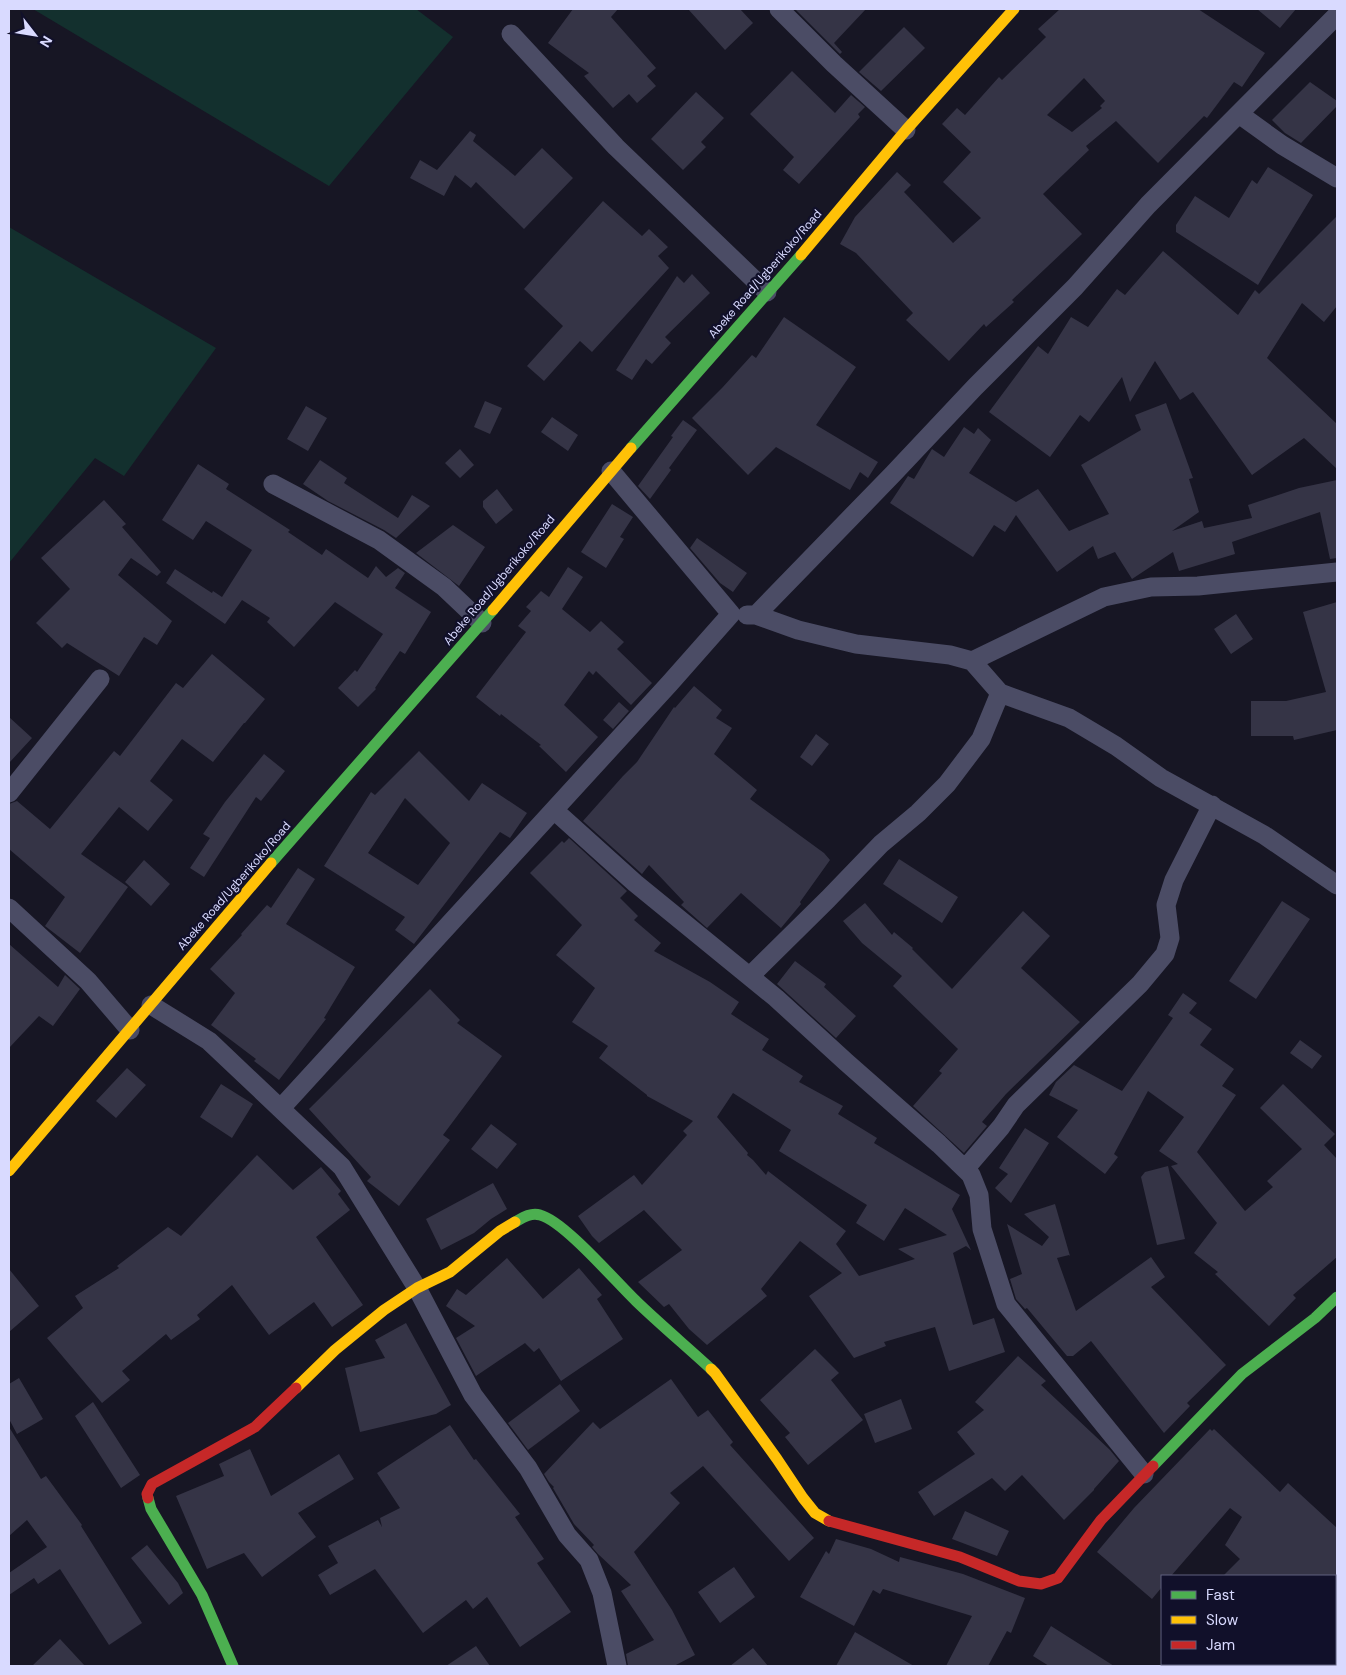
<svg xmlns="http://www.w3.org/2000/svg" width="1346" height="1675" font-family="'DM Sans',sans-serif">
<rect width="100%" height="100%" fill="#171624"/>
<path fill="#13302e" d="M33 9H416L453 37 329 186Z
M9 227 216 348 124 476 95 458 9 563Z"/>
<path fill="#353446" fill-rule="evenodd" d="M573 9H618L611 17 656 68 647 76 656 86 637 103 629 94 613 108 584 76 589 73 548 43Z
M688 9H740L753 23 725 50Z
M795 9H866L834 43 842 52 840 54Z
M1060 9H1198L1265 53 1242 87 1234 82 1207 118 1204 116 1158 163 1116 121 1086 146 1089 150 1043 194 1082 234 1012 300 1014 302 986 327 984 324 949 361 906 320 913 313 856 253 840 244 855 217 897 172 911 185 904 192 953 243 981 218 943 182 971 152 942 124 957 108 965 115 999 77 1002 80 1046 37 1038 29ZM1084 78 1105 101 1100 106 1102 108 1072 132 1047 115Z
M1257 9H1296L1280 28Z
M904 27 925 48 881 91 859 72Z
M792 71 835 113 851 95 865 107 858 114 860 117 799 184 783 170 794 157 750 114Z
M1310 82 1337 101V106L1301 143 1285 133 1272 120Z
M696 92 724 118 701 142 706 147 683 170 651 139Z
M470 131 476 135 473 141 515 176 542 148 573 178 524 229 476 182 471 188 455 175 444 196 410 178 420 160 437 170Z
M1268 167 1313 195 1258 285 1176 232V225L1195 196 1229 218 1252 180 1257 184Z
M603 201 642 236 649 229 668 247 658 256 669 268 592 352 580 341 544 381 527 366 563 326 524 289Z
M1337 216V306L1324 322 1302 303 1267 358 1337 424V469L1304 438 1252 475 1193 392 1180 400 1155 361 1130 402 1122 377 1089 422 1080 415 1050 457 989 412 1038 346 1048 354 1071 317 1088 327 1117 289 1125 295 1163 251 1238 315 1255 290 1259 294Z
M692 274 710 293 665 337 671 343 652 364 646 359 632 380 616 370 677 276 684 283Z
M784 317 856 367 816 425 878 462 868 478 860 472 850 490 776 447 748 475 692 418 722 388 752 355 756 358Z
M485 401 502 408 490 434 474 427Z
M1166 403 1193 478 1189 479 1199 512 1172 531 1202 521 1204 528 1252 518 1248 505 1299 488 1337 480V558L1330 559 1320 512 1232 542 1235 554 1179 571 1173 552 1132 579 1115 552 1098 559 1093 546 1057 572 1016 515 1005 532 994 525 973 557 890 503 908 476 914 479 932 449 944 457 964 427 974 434 978 428 991 440 969 473 1016 502 1038 489 1069 531 1109 514 1081 465 1141 430 1135 415Z
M306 406 327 418 308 451 287 439Z
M552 417 578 435 568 451 541 432Z
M683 420 697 430 669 468 671 470 650 499 638 486 673 437 671 436Z
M460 449 474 465 460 478 445 463Z
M320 460 347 478 344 483 398 518 412 495 430 506 396 538 384 530 328 501 303 484Z
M198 464 229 484 226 489 290 530 288 532 322 555 326 549 368 578 376 566 386 577 398 568 405 573 395 588 431 612 405 654 400 651 375 688 376 689 358 707 338 688 355 670 357 672 383 634 335 602 294 647 267 622 270 618 242 600 225 624 166 583 175 569 212 593 213 591 222 597 252 550 206 521 193 540 162 520Z
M497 489 513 510 496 524 483 507V501Z
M104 500 126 524 122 527 161 572 157 576 131 558 118 575 172 621 157 645 144 637 119 676 67 643 62 648 36 623 70 589 41 558Z
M612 504 633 517 620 537 624 539 606 568 581 552Z
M453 525 485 547 459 586 416 553Z
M697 538 747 573 733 592 720 583 690 548Z
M568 567 583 577 562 609 590 632 601 621 624 642 617 649 652 683 631 705 596 671 593 675 589 671 564 705 598 737 566 772 539 746 541 745 501 714 500 716 476 697 526 632 518 626 531 611 526 607 541 591 549 597Z
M1337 602V730L1294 740 1293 736H1251V701H1286L1326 692 1303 612Z
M1236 614 1253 639 1231 654 1214 629Z
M212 654 265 699 245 723H244L213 762 182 739 150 781 173 800 148 831 119 807 81 854 128 887 80 953 45 926 65 897 9 849V804L17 801 50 829 114 751 120 756 176 683 183 688Z
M694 686 722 710 716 718 732 728 714 754 757 790 750 799 824 853 830 860 800 902 801 904 781 928 741 893 707 928 681 905 684 902 649 865 642 874 583 821 623 776 637 762 674 707 675 708Z
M619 702 629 711 613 729 603 720Z
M9 717 32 738 9 763Z
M816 734 829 744 812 766 800 757Z
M419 751 469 801 482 783 527 813 510 838 500 832 414 944 395 930 405 917 324 866 371 792 375 795ZM405 798 450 843 418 885 368 853Z
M264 754 285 771 261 801 256 797 204 877 190 868 210 838 203 834 225 802Z
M569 838 627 891 620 898 638 916 634 920 661 943 654 951 710 982 739 1002 731 1014 769 1039 762 1050 803 1076 799 1082 843 1106 838 1114 877 1138 874 1143 960 1195 952 1209 971 1250 966 1246 953 1253 973 1325 994 1318 1005 1352 949 1371 935 1327 884 1342 886 1346 854 1358 809 1296 842 1273 800 1241 761 1289 767 1296 707 1345 689 1329 669 1304 664 1307 638 1282 682 1250 644 1210 599 1243 592 1236 578 1216 634 1175 642 1185 687 1135 683 1131 693 1121 647 1096V1095L599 1058 608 1046 572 1022 595 988 556 955 582 925 530 873 562 841 564 843ZM733 1093 791 1130 779 1151 867 1205 856 1223 884 1241 905 1208 947 1235 898 1249 915 1259 859 1276 836 1244 846 1231 768 1171 766 1175 753 1160 747 1155 748 1153 717 1117Z
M899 859 958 897 942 923 883 884Z
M144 860 170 884 151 906 125 882Z
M298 868 315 879 286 924 355 967 324 1018 326 1019 279 1080 254 1061 256 1059 211 1025 235 993 210 969 242 935 241 934 267 905 271 908Z
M1282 901 1310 919 1256 999 1229 981Z
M865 903 892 935 894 932 913 948 912 949 952 989 1023 911 1050 936 1021 968 1080 1022 1006 1094 982 1122 987 1126 964 1153 913 1106 942 1073 939 1071 958 1049 893 986 902 976 862 943 843 921Z
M9 944 58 987 65 975 80 989 53 1026 39 1016 9 1048Z
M795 961 826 984 824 987 856 1016 836 1038 777 984Z
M430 989 460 1020 457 1023 502 1056 443 1135 450 1140 399 1206 367 1181 371 1177 309 1109Z
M1183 993 1197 1003 1189 1013 1212 1029 1200 1045 1234 1069 1222 1086 1236 1095 1197 1152 1245 1211 1273 1187 1267 1181 1302 1149 1260 1108 1283 1084 1335 1134 1324 1145 1337 1159V1257L1293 1295 1296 1298 1269 1326 1215 1274 1218 1272 1194 1253 1217 1223 1171 1166 1178 1164 1159 1151 1184 1117 1148 1091 1114 1154 1118 1157 1105 1174 1057 1137 1078 1110 1049 1095 1056 1082 1074 1065 1122 1091 1173 1018 1168 1015Z
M1300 1040 1322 1056 1312 1069 1290 1053Z
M127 1068 146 1085 116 1118 96 1101Z
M221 1084 253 1104 232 1138 200 1117Z
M491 1124 517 1144 497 1169 471 1149Z
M1025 1128 1049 1143 1011 1203 995 1188 1008 1174 999 1168Z
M257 1155 293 1190 321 1167 341 1191 338 1194 350 1210 316 1237 363 1305 332 1327 314 1302 269 1335 232 1285 197 1315 200 1319 171 1340 166 1334 122 1371 130 1380 102 1403 47 1338 83 1308 75 1296 119 1268 117 1266 168 1227 181 1236Z
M1168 1166 1185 1239 1157 1245 1141 1177 1145 1172Z
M493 1183 507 1209 491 1219 474 1233 441 1250 426 1219Z
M1055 1204 1070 1256 1069 1255 1057 1258 1076 1311 1151 1257 1165 1277 1151 1287 1226 1365 1187 1403 1190 1406 1164 1433 1091 1341 1073 1356H1067L1027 1308 1025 1309 1016 1299 1010 1279 1022 1274 1007 1224 1042 1246 1049 1237 1024 1214Z
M507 1258 543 1299 579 1268 602 1295 597 1299 623 1339 561 1381 539 1348 534 1352 525 1343 476 1376 456 1338 475 1326 446 1306 457 1289 466 1295Z
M9 1269 39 1306 9 1332Z
M406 1323 451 1405 436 1414 360 1432 345 1368 385 1358 375 1340Z
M815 1349 839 1373 831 1380 863 1420 808 1465 785 1437 790 1433 760 1400Z
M1018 1356 1046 1381 1041 1385 1110 1450 1119 1461 1094 1489V1490L1064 1520 1022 1475 1005 1491 992 1478 934 1516 918 1492 975 1454 957 1432 984 1410 975 1402Z
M19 1378 43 1419 17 1434 9 1419V1384Z
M671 1379 698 1417 708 1410 733 1442 730 1445 814 1538 789 1561 703 1466 670 1493 680 1503 634 1552 672 1610 695 1655 674 1666H628L626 1654 654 1640 621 1591 631 1585 598 1554 592 1547 594 1545 574 1524 553 1488 554 1487 549 1482 544 1474 593 1422 600 1429Z
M560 1384 580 1411 528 1450 508 1423Z
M901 1399 912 1429 875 1443 864 1414Z
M93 1402 140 1475 121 1488 75 1416Z
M450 1425 474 1460 476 1459 520 1514 515 1517 544 1559 537 1563 571 1612 520 1647 487 1597 473 1609 466 1600 423 1633 375 1569 330 1595 318 1575 338 1563 328 1546 378 1520 382 1527 380 1518 400 1508 377 1473Z
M9 1427 41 1479 46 1476 82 1525 81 1526 142 1623 109 1645 60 1569 38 1584 34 1578 9 1595V1573L47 1547 27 1520 9 1536Z
M1210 1429 1212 1431 1214 1429 1280 1492 1288 1483 1337 1528V1576H1223L1240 1559 1225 1545 1242 1517 1230 1508 1171 1576H1162V1587L1152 1599 1097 1552 1134 1508Z
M250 1449 271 1496 339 1454 354 1479 298 1513 316 1537 262 1577 244 1553 207 1569 176 1496 224 1476 219 1464Z
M965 1511 1009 1531 997 1556 952 1539Z
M836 1539 871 1549 899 1562 900 1557 963 1574 1025 1598 1011 1633 1007 1631 988 1666H946L972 1616 883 1589 880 1594 873 1590 854 1626 800 1597 826 1551 829 1554Z
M147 1545 178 1583 183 1593 169 1605 131 1558Z
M734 1567 755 1597 720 1623 698 1592Z
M1051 1626 1114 1666H1049L1033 1656Z
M855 1632 914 1666H836Z
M60 1639 85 1666H32Z
M476 1646 490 1666H446Z
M753 1648 768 1666H730Z"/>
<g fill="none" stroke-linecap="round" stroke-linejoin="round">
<path stroke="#4b4c65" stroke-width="19" d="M779 9 834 64 906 130
M511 34 616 147 767 292
M1239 114 1282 145 1337 178
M273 484 379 540 444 587 482 623
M747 615H756L798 630 856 644 950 655 972 661 1000 693 1069 718 1116 746 1161 778 1264 835 1337 885
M756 615 893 474 975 387 1075 287 1148 205 1337 15
M972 661 1104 597 1151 587 1198 586 1337 572
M9 793 100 679
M554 810 635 883 776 998 846 1062 939 1144 971 1175 979 1195 982 1229 1006 1304 1144 1474
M9 908 88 981 130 1030
M750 976 828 899 881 844 918 813 947 784 981 739 1000 693
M151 1005 209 1041 342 1167 417 1288 473 1395 528 1468 567 1535 589 1560 602 1593 617 1666
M281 1108 670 683 731 614 611 471
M965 1169 1001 1127 1016 1105 1140 984 1165 954 1170 938 1166 905 1174 880 1212 805"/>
<path stroke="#4caf50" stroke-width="11" d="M631 448 801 255
M271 863 493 610
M515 1222C522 1218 531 1212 540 1215 564 1221 616 1282 637 1302 661 1325 686 1346 711 1369
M1153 1466 1242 1374 1315 1318 1337 1297
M148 1498 151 1509 202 1595 233 1666"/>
<path stroke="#ffc107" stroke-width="11" d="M801 255 906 130 1014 9
M493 610 631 448
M9 1171 271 863
M711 1369 715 1373 777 1459 803 1498 815 1513 829 1521
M296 1388 335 1350 384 1310 417 1288 450 1272 500 1231 515 1222"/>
<path stroke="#c62828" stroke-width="11" d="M148 1498 147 1494 152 1484 255 1427 296 1388
M829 1521 960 1557 1019 1581 1041 1584 1058 1578 1101 1520 1153 1466"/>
</g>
<g text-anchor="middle" stroke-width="4.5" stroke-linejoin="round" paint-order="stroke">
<g font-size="12" fill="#d9daff" stroke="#11102a">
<text transform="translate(765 274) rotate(-49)" y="4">Abeke Road/Ugberikoko/Road</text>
<text transform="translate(499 580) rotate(-50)" y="4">Abeke Road/Ugberikoko/Road</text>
<text transform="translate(234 886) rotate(-49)" y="4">Abeke Road/Ugberikoko/Road</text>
</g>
</g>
<rect width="1346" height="1675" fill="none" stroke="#d9daff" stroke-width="20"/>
<rect x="1161" y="1575" width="175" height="90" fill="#11102a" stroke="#61617f"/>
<rect x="1171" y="1591" width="25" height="8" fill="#4caf50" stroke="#61617f"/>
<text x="1206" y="1600" font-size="15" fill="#d9daff">Fast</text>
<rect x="1171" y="1616" width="25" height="8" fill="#ffc107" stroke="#61617f"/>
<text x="1206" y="1625" font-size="15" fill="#d9daff">Slow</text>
<rect x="1171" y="1641" width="25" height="8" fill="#c62828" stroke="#61617f"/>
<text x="1206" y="1650" font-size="15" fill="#d9daff">Jam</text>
<g transform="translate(35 35) rotate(121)" stroke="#11102a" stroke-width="4" paint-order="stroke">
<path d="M0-4L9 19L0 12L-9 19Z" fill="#d9daff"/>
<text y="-8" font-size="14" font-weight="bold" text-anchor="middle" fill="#d9daff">N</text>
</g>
</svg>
